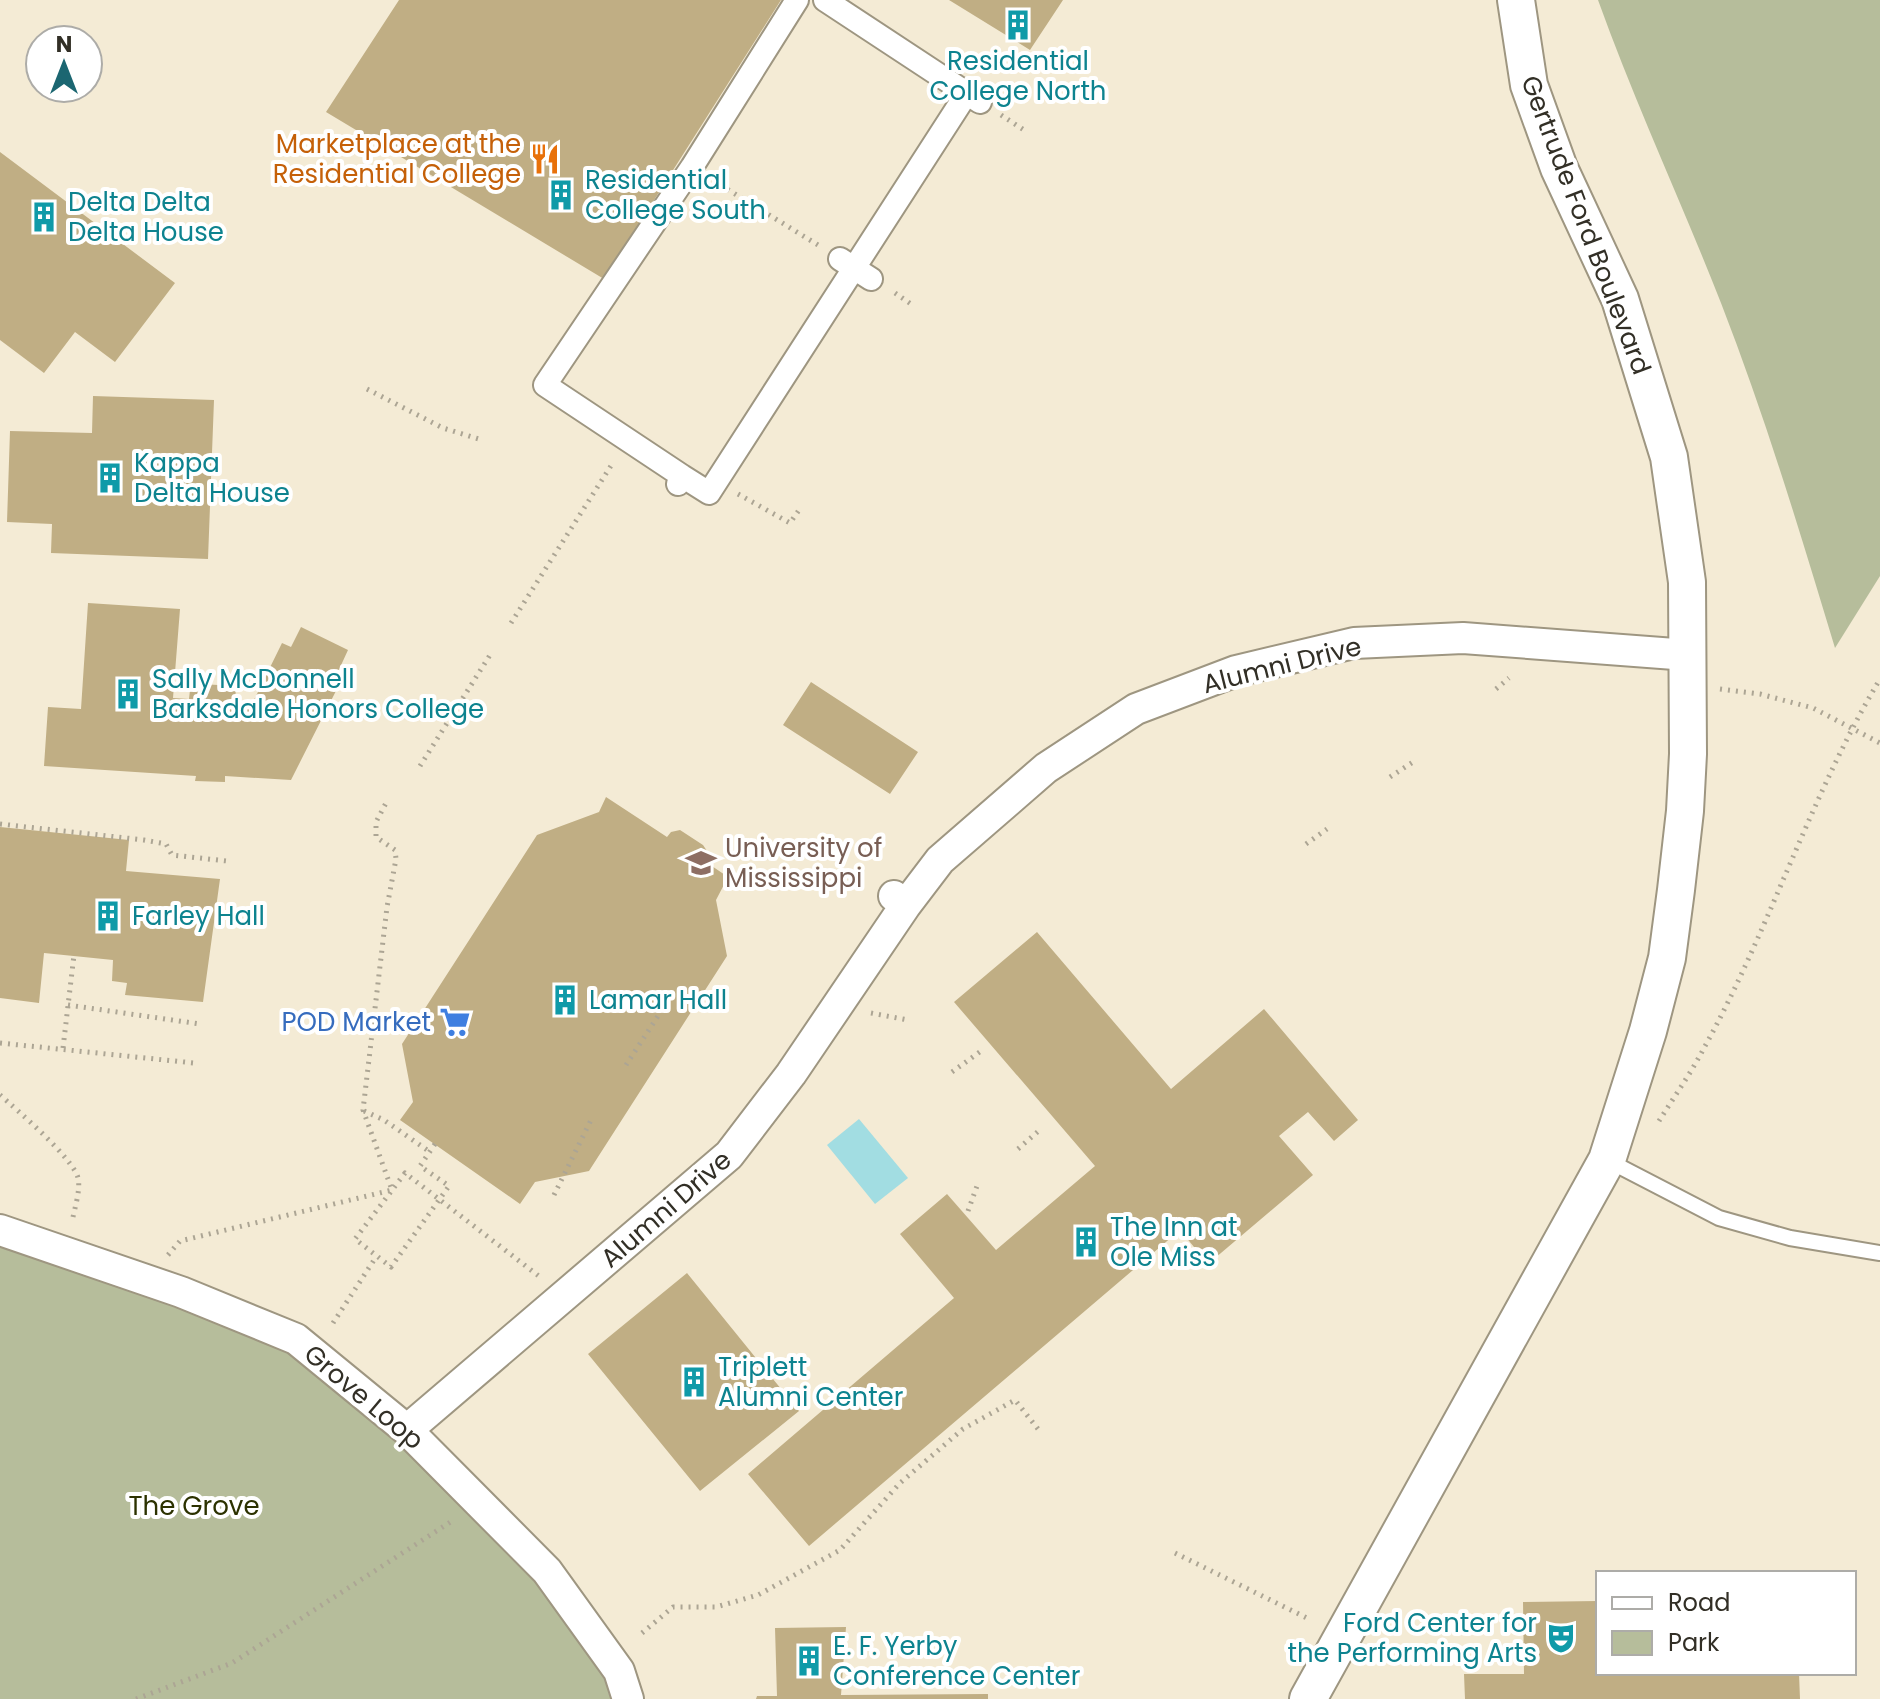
<svg xmlns="http://www.w3.org/2000/svg" width="1880" height="1699" font-family="Poppins,sans-serif">
<rect width="100%" height="100%" fill="#f4ebd5"/>
<path fill="#b6bd9b" d="M1598 0H1880V576L1835 648C1800 532 1765 416 1721 303 1681 201 1635 103 1598 0Z
M0 1230 296 1339 547 1571 628 1699H0Z"/>
<path fill="#a2dde2" d="M859 1119 908 1178 875 1204 827 1145Z"/>
<path fill="#c0ae84" d="M399 0H781L604 279 326 112Z
M949 0H1063L1030 50Z
M0 152 175 283 115 362 75 332 44 373 0 340Z
M93 396 214 400 208 559 51 553 52 524 7 522 10 431 92 433Z
M88 603 180 609 173 698 189 699 190 690H200V684L236 686 235 703 252 704 282 643 291 647 301 627 348 650 337 674 343 677 291 780 225 776V782L195 781 196 776 44 766 48 707 81 709Z
M811 682 918 752 890 794 783 725Z
M606 797 667 837 671 832 680 830 703 845 707 851 703 860 728 877 716 900 727 956 589 1171 535 1182 520 1204 400 1120 413 1102 402 1044 537 835 599 812Z
M0 827 129 840 126 871 220 879 203 1002 125 995 127 983 112 981 113 960 44 953 39 1003 0 998Z
M1037 932 1171 1089 1264 1009 1358 1120 1334 1141 1308 1112 1279 1136 1313 1175 1208 1264 1180 1230 809 1546 748 1474 954 1298 900 1234 947 1194 996 1250 1095 1166 954 1002Z
M687 1273 799 1411 700 1491 588 1354Z
M1598 1601V1673H1799L1800 1699H1465L1464 1674H1524L1523 1602Z
M846 1627 841 1695 988 1694V1699H756L757 1696H777L775 1628Z"/>
<g fill="none" stroke-linecap="round" stroke-linejoin="round">
<g stroke="#9e9681" stroke-width="18">
<path id="service" d="M1607 1160 1719 1218 1790 1238 1880 1253"/>
</g>
<g stroke="#9e9681" stroke-width="26">
<path id="pedestrian" d="M825 0 980 102
M840 259 871 279
M682 476 709 493 967 93
M678 484 682 476 545 385 692 167 797 0"/>
</g>
<g stroke="#9e9681" stroke-width="34">
<path id="minor" d="M894 896 905 906 940 860 1046 768 1136 709 1236 671 1354 643 1463 638 1688 655
M0 1230 181 1292 296 1339 407 1430 547 1571 619 1671 628 1699
M407 1430 729 1155 791 1074 905 906"/>
</g>
<g stroke="#9e9681" stroke-width="40">
<path id="tertiary" d="M1308 1699 1607 1160 1648 1031 1667 958 1676 890 1685 811 1688 754 1687 582 1669 457 1620 299 1559 168 1529 85 1516 0"/>
</g>
<path stroke="#aca594" stroke-width="5" stroke-dasharray="2 6" stroke-linecap="butt" d="M1001 115 1024 130
M714 181 818 245
M895 293 911 304
M367 389 443 428 482 440
M738 494 790 523 799 510
M511 623 614 461
M1496 689 1509 678
M1720 689 1760 694 1813 708 1880 743
M420 766 490 655
M1390 777 1413 762
M0 824 144 840 166 844 172 855 227 861
M1306 844 1327 829
M68 1005 200 1024
M871 1013 908 1020
M0 1043 194 1063
M63 1048 74 955
M626 1065 658 1016
M952 1072 981 1051
M0 1095C17 1110 73 1158 78 1178 81 1190 74 1210 72 1222
M364 1111 384 1120 430 1152
M1659 1121C1674 1097 1691 1073 1704 1048 1770 929 1810 796 1880 679
M435 1144 420 1166 449 1186 391 1267 355 1239 405 1173 540 1277
M1018 1149 1042 1128
M554 1195 591 1120
M968 1211 977 1186
M168 1255 180 1241 392 1190 363 1110 387 907 396 859 395 850 376 837V822L386 803
M333 1323 376 1257
M1175 1553 1311 1620
M642 1633 673 1607H716L758 1595 840 1550 900 1483 963 1429 1015 1400 1038 1429
M136 1699 232 1663 452 1521"/>
<use href="#service" stroke="#fff" stroke-width="14"/>
<use href="#pedestrian" stroke="#fff" stroke-width="22"/>
<use href="#minor" stroke="#fff" stroke-width="30"/>
<use href="#tertiary" stroke="#fff" stroke-width="36"/>
</g>
<defs>
<g id="building-bare" transform="scale(2.4)"><path d="M-4-6H4V6H1V3H-1V6H-4ZM-2.5-4.3h1.7v1.8h-1.7ZM.8-4.3h1.7v1.8H.8ZM-2.5-1h1.7V.8h-1.7ZM.8-1h1.7V.8H.8Z" fill="#0f9aa8" stroke="#fff" stroke-width="2.5" paint-order="stroke"/></g>
<g id="restaurant-bare" transform="scale(2.4)"><path d="M-5-6h1v4h1v-4h1v4h1v-4h1v5L-1.5 .5V6h-2V.5L-5-1ZM5-6V6H3V1.5H1.5Q1.5-4 5-6Z" fill="#e8710a" stroke="#fff" stroke-width="2.5" paint-order="stroke"/></g>
<g id="university-bare" transform="scale(2.4)"><path d="M0-5L7-2L0 1L-7-2ZM-4 1L0 2.5L4 1V4Q0 6-4 4Z" fill="#8d6e63" stroke="#fff" stroke-width="2.5" paint-order="stroke"/></g>
<g id="supermarket-bare" transform="scale(2.4)"><path d="M-6-5.5h2.5l.6 2H6L4.5 2H-2.5L-4.4-4H-6ZM-1.5 3.2a1.3 1.3 0 1 0 .1 0ZM3 3.2a1.3 1.3 0 1 0 .1 0Z" fill="#3f7fe0" stroke="#fff" stroke-width="2.5" paint-order="stroke"/></g>
<g id="theatre-bare" transform="scale(2.4)"><path d="M-5-5.5Q0-4 5-5.5V0Q5 5 0 6Q-5 5-5 0ZM-3.3-2.5H-1v1.5H-3.3ZM1-2.5H3.3v1.5H1ZM-2.8 1Q0 5.5 2.8 1Z" fill="#0f9aa8" stroke="#fff" stroke-width="2.5" paint-order="stroke"/></g>
</defs>
<g fill-rule="evenodd">
<use href="#building-bare" x="1018" y="25"/>
<use href="#restaurant-bare" x="545" y="159"/>
<use href="#building-bare" x="561" y="195"/>
<use href="#building-bare" x="44" y="217"/>
<use href="#building-bare" x="110" y="478"/>
<use href="#building-bare" x="128" y="694"/>
<use href="#university-bare" x="701" y="863"/>
<use href="#building-bare" x="108" y="916"/>
<use href="#building-bare" x="565" y="1000"/>
<use href="#supermarket-bare" x="455" y="1022"/>
<use href="#building-bare" x="1086" y="1242"/>
<use href="#building-bare" x="694" y="1382"/>
<use href="#theatre-bare" x="1561" y="1638"/>
<use href="#building-bare" x="809" y="1661"/>
</g>
<g text-anchor="middle" stroke-width="8" stroke-linejoin="round" paint-order="stroke">
<g font-size="26" fill="#0d838f" stroke="#fff" text-anchor="start">
<text x="1018" y="70" text-anchor="middle">Residential<tspan x="1018" dy="30">College North</tspan></text>
<text x="585" y="189">Residential<tspan x="585" dy="30">College South</tspan></text>
<text x="68" y="211">Delta Delta<tspan x="68" dy="30">Delta House</tspan></text>
<text x="134" y="472">Kappa<tspan x="134" dy="30">Delta House</tspan></text>
<text x="152" y="688">Sally McDonnell<tspan x="152" dy="30">Barksdale Honors College</tspan></text>
<text x="132" y="925">Farley Hall</text>
<text x="589" y="1009">Lamar Hall</text>
<text x="1110" y="1236">The Inn at<tspan x="1110" dy="30">Ole Miss</tspan></text>
<text x="718" y="1376">Triplett<tspan x="718" dy="30">Alumni Center</tspan></text>
<text x="1537" y="1632" text-anchor="end">Ford Center for<tspan x="1537" dy="30">the Performing Arts</tspan></text>
<text x="833" y="1655">E. F. Yerby<tspan x="833" dy="30">Conference Center</tspan></text>
</g>
<g font-size="26" fill="#c56008" stroke="#fff" text-anchor="end">
<text x="521" y="153">Marketplace at the<tspan x="521" dy="30">Residential College</tspan></text>
</g>
<g font-size="26" fill="#322f26" stroke="#fff">
<text transform="translate(1586 225) rotate(69)" y="9">Gertrude Ford Boulevard</text>
<text transform="translate(1282 665) rotate(-14)" y="9">Alumni Drive</text>
<text transform="translate(666 1209) rotate(-41)" y="9">Alumni Drive</text>
<text transform="translate(364 1397) rotate(40)" y="9">Grove Loop</text>
</g>
<g font-size="26" fill="#785e54" stroke="#fff" text-anchor="start">
<text x="725" y="857">University of<tspan x="725" dy="30">Mississippi</tspan></text>
</g>
<g font-size="26" fill="#366cbe" stroke="#fff" text-anchor="end">
<text x="431" y="1031">POD Market</text>
</g>
<g font-size="26" fill="#2c3200" stroke="#fff">
<text x="194" y="1515">The Grove</text>
</g>
</g>
<rect x="1596" y="1571" width="260" height="104" fill="#ffffff" stroke="#adaca8" stroke-width="2"/>
<rect x="1612" y="1597" width="40" height="12" fill="#ffffff" stroke="#adaca8" stroke-width="2"/>
<text x="1668" y="1611" font-size="24" fill="#322f26">Road</text>
<rect x="1612" y="1631" width="40" height="24" fill="#b6bd9b" stroke="#adaca8" stroke-width="2"/>
<text x="1668" y="1651" font-size="24" fill="#322f26">Park</text>
<g transform="translate(64 64)"><circle r="38" fill="#ffffff" stroke="#adaca8" stroke-width="2"/>
<path d="M0-6L14 30L0 20L-14 30Z" fill="#1b6671"/>
<text y="-12" font-size="22" font-weight="bold" text-anchor="middle" fill="#322f26">N</text>
</g>
</svg>
